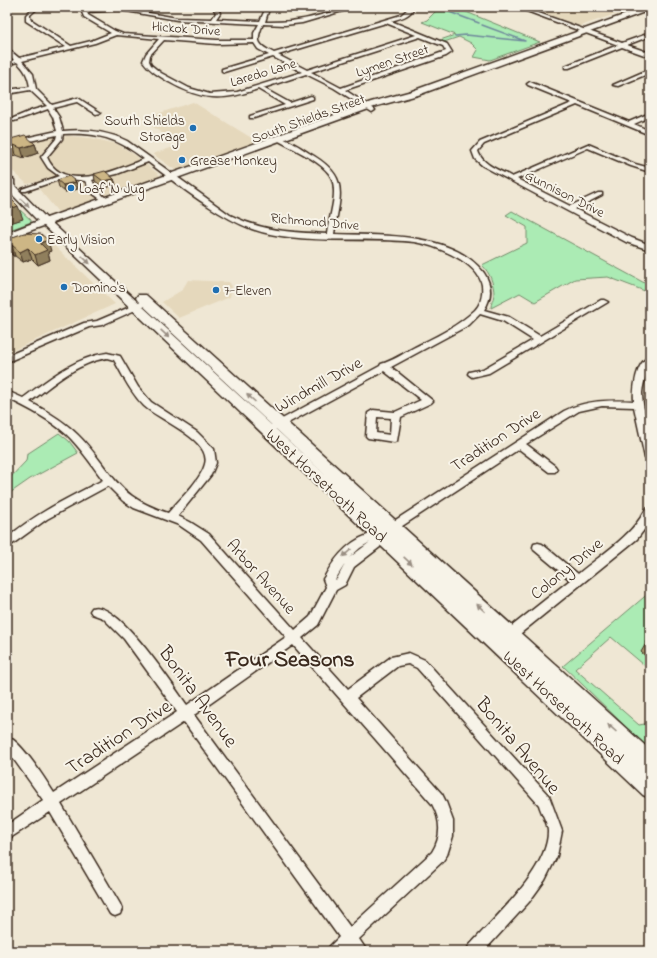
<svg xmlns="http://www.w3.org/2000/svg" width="657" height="958" font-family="'Indie Flower',sans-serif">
<rect width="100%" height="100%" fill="#efe7d4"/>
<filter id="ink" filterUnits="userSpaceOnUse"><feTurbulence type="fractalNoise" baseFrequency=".025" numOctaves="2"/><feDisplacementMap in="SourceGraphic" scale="8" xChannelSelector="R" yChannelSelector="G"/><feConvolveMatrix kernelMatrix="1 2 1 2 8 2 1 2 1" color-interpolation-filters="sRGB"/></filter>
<g filter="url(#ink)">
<path fill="#e5d8bc" d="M527 7H636L580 26Z
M193 102 258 142 178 171 175 170 153 154 179 145 142 119Z
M69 136 91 138 117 144 132 153 161 176 93 199 92 202 64 211 58 212 39 189 43 183 37 182 27 184 7 166V148L39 139Z
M44 236 115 304 7 353V249Z
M188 280 229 282 232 286 230 297 179 318 162 302 182 290Z"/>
<path fill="#abebb4" stroke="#738a69" d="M415 7H454L540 42 490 60 474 57 478 50 471 43 459 37 444 42 440 40 455 35 422 22 427 20 437 10 416 9Z
M7 198 31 220V222L7 231V224L22 219Z
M512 211 650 286V293L608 277 575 279 535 302 520 293 491 308C491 303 493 300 494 295 494 284 490 273 482 265L527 243V227L506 215Z
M59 433 69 441 78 453 30 479 7 495V481L26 461 27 454Z
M650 592V644L646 659 650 663V670L611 637 575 669 639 725 650 723V750C620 722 593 694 563 666Z"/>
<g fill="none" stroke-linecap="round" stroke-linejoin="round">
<path stroke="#6e879b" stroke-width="1.5" d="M441 9 479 23
M455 36 466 35 525 41 482 25"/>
<g stroke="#3b2a1e" stroke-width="3">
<path id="minor" d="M34 7H39L30 15V19L71 46 91 41 111 33 84 17 82 12 84 7H88L87 9 121 8 177 18 212 19 216 13 213 7H217L220 13 216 19 260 21 264 12V7H268V12L265 22C297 23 318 16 349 7H356L302 23 285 25 263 24C255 42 258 45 274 53L401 15 410 7H414C410 17 400 18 391 21L447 44 452 52 446 56 345 90 374 109 375 110 372 112 334 88 306 74 263 88 290 103 311 96 313 97V99L254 118H250V116L285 105 258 89C223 101 202 101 169 82 159 76 150 71 143 61L146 54 159 39 116 35 95 43 22 61 33 74 36 89 52 105 78 98 101 113 96 114 77 102 53 108 59 117 63 131C85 129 107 131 127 141L230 215C265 232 290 232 327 234 329 217 338 195 332 179 326 163 291 148 277 140L276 139 279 137C289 140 300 147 309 153 351 177 340 193 334 234 381 236 452 231 484 273 492 285 492 298 484 310L509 317 540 336 601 300H604L608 302 489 373 472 377 468 374 469 372 483 369 533 340 503 321 480 314 469 325 391 367 433 401 431 403 401 417 397 441 394 442 368 438 366 436 368 413 373 410 395 412 421 400 384 371 277 429H271L269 427 271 425 380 366 381 364C392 361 403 354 413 348 435 337 457 327 475 310 481 304 483 294 482 285 478 262 435 245 414 242 361 236 302 246 252 229 218 217 177 184 148 162L117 174 92 180 97 190 109 201 106 203 92 193 85 181 64 178 26 191H22V189L59 176 48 168 41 157 56 139 57 135 7 146V142L57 131 53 117 48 109 14 121 9 120 33 110 47 106 30 90 7 94V90L30 87C28 75 25 70 17 62L7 65V61L14 60 7 53V48L19 58 66 47 26 21V15ZM121 10 177 20 259 24 254 33V40H217L123 34 115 31 88 15 87 12ZM386 23 416 35 307 70 278 55ZM420 37 443 46 446 51 341 88 311 72ZM164 40 217 44 254 43 258 49 269 55 222 69V71L224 72 273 57 302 72 237 92 210 94 189 88 161 73 151 65 149 61 150 55ZM63 134C96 132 118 138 144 159 119 169 63 195 47 157L62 139ZM377 417 391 418 390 435 376 433Z
M516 7H522L622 43 650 33V36L627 45 650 53V57L622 47 569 68H565V66L618 45Z
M650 69V73L618 86 613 85Z
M530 82 629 122 650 113V117L634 124 650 131V135L577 105 484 144 478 151C482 165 500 170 512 177L588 144 635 164 650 168V172L631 166 588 148 517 179 570 206 598 193H602V195L575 209 632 238 650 245V250L626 242 483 166 475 159 472 151 480 142 572 103 528 85 527 84Z
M144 301H147L151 303 102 325 89 327 7 362V356L84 323 97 321Z
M107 353 120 356 138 387 151 402 197 432 214 449 216 463 211 475 178 516 190 522 209 534 295 630 310 617 326 587 323 579 325 576C337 554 352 538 377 532L564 411C586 400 609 400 634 401 633 389 636 361 650 357 650 370 643 380 642 393 642 409 649 424 650 440 651 447 650 454 650 462L645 458 634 407 602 406 579 411 526 444 555 466 557 469 555 472H549L519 449 384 538 380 547 354 567 345 585 336 590 318 625 302 638 348 689 391 657 409 653 425 660 549 796 562 831 557 856 545 880 529 902 484 951H466L469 946C493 919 549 869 548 831 548 823 541 813 539 805L417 668 408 664 398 666 356 698 442 794 446 802 453 821V836L447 855 442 862 359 939 367 951H350L348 949 346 951H327L330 946 339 937 184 722 61 804 120 904 122 909 120 914 115 916 110 914 50 812 7 840V825L43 800 15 761 7 751V736C22 742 44 778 54 793L177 712 124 639 103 618 92 614 90 611 92 608C117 599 173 686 187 705L286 637 201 540 179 525 134 508 123 501 108 486 47 519 7 548V538C36 513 70 497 103 480 91 464 80 447 66 434 48 418 27 408 7 398V391L23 398C49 379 74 358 107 353ZM107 358 114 360C123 376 131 393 144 406 159 420 212 440 205 464 201 480 179 500 168 513 156 509 143 504 132 496 110 480 98 454 78 435 64 421 47 411 30 402 53 384 77 363 107 358ZM370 542 349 558 360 548ZM345 564 337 579 335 580ZM293 645 432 804C441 820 442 836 432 852L350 927 194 715Z
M650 508V522L637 539 510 642 506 643 502 642 500 638 502 634 570 580 534 550 533 547 534 544 538 543 542 544 578 574C602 554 631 537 646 509Z"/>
</g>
<g stroke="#3b2a1e" stroke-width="3">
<path id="secondary" d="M9 177 14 180V185L50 222 49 224 7 239V233L38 221 7 189V178Z"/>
</g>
<g stroke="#3b2a1e" stroke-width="3">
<path id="primary" d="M646 7H650V10L418 95 377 106 52 223 333 482 138 301 136 298 138 295H146L650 750V773L647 771 650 774V798L643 795 40 222 41 220 371 102 412 91Z"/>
</g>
<use href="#minor" fill="#f7f3e8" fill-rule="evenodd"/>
<use href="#secondary" fill="#f7f3e8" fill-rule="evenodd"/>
<use href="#primary" fill="#f7f3e8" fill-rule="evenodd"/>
</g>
<path fill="#b09d72" stroke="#3b2a1e" d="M7 140 35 144 38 153 24 158 16 155 7 158Z
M94 174 114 179 116 185 104 188 95 181Z
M57 180 76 182 78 189 65 192 59 187Z
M7 239 51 251 48 252 50 260 38 265 32 259 23 262 15 256H13L8 250Z
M650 638V660L641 652 648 640Z"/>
<path fill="#907f5d" stroke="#3b2a1e" d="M35 144 38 153 24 158 21 148Z
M14 145 16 155 7 158V147Z
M114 179 116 185 104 188 103 181Z
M76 182 78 189 65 192 63 185Z
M18 206 23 219 7 224V210Z
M48 240 51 251 48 252 50 260 38 265 35 255 40 243Z
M12 245 15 256H13L10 246Z
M28 248 32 259 23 262 20 252Z"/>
<path fill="#cdb685" stroke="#3b2a1e" d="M25 135 35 144 21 148 14 145 7 147V140Z
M105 171 114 179 103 181 94 174Z
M69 176 76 182 63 185 57 180Z
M7 196V195L18 206 7 210Z
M24 233 41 234 48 240 40 243 47 250 35 255 28 248 20 252 12 245 10 246 7 243V239Z"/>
<defs><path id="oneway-solid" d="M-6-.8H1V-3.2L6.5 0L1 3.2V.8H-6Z"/></defs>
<g fill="#998e83">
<use href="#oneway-solid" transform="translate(25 203) rotate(43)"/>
<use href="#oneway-solid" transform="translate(86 260) rotate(43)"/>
<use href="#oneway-solid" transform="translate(165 334) rotate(43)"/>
<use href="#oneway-solid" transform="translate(251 398) rotate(-138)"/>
<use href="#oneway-solid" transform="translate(347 553) rotate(138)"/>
<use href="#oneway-solid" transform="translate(408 561) rotate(43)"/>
<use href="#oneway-solid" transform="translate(481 608) rotate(-137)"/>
<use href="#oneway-solid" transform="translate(612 728) rotate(-138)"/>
</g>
</g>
<g fill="#1f6fb2" stroke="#f7f3e8" stroke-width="1.5">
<circle cx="193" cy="128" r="4"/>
<circle cx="182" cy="160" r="4"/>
<circle cx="71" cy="188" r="4"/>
<circle cx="39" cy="239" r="4"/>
<circle cx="64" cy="287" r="4"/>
<circle cx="216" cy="290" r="4"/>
</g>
<g text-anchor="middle" stroke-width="4" stroke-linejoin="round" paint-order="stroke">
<g font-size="14" fill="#3b2a1e" stroke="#f7f3e8">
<text transform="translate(186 28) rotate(4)" y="5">Hickok Drive</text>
<text transform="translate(392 60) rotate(-19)" y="5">Lymen Street</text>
<text transform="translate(263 72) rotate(-17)" y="5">Laredo Lane</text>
<text transform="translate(308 118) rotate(-20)" y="5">South Shields Street</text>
<text transform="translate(565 193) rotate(27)" y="5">Gunnison Drive</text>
<text transform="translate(315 221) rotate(5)" y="5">Richmond Drive</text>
</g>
<g font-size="14" fill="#3b2a1e" stroke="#f7f3e8" text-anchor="start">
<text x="185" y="125" text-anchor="end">South Shields<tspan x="185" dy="16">Storage</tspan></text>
<text x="190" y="165">Grease Monkey</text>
<text x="79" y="193">Loaf 'N Jug</text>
<text x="47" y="244">Early Vision</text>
<text x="72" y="292">Domino's</text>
<text x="224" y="295">7-Eleven</text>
</g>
<g font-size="17" fill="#3b2a1e" stroke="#f7f3e8">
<text transform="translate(318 384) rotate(-29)" y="6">Windmill Drive</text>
<text transform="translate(495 439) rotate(-33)" y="6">Tradition Drive</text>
<text transform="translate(327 485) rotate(43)" y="6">West Horsetooth Road</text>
<text transform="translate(566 568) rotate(-39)" y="6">Colony Drive</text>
<text transform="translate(262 576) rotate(48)" y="6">Arbor Avenue</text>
<text transform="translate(564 707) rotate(43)" y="6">West Horsetooth Road</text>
</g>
<g font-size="20" fill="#3b2a1e" stroke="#f7f3e8">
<text transform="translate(199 696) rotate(54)" y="7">Bonita Avenue</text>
<text transform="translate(118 736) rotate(-33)" y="7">Tradition Drive</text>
<text transform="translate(519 745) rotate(50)" y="7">Bonita Avenue</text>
</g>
<g font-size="22" font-weight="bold" fill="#3b2a1e" stroke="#f7f3e8">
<text x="290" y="666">Four Seasons</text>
</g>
</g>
<rect width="657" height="958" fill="none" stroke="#f7f3e8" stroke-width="24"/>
<rect x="12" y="12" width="633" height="934" fill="none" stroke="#3b2a1e" stroke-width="1.5" filter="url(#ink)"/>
</svg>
